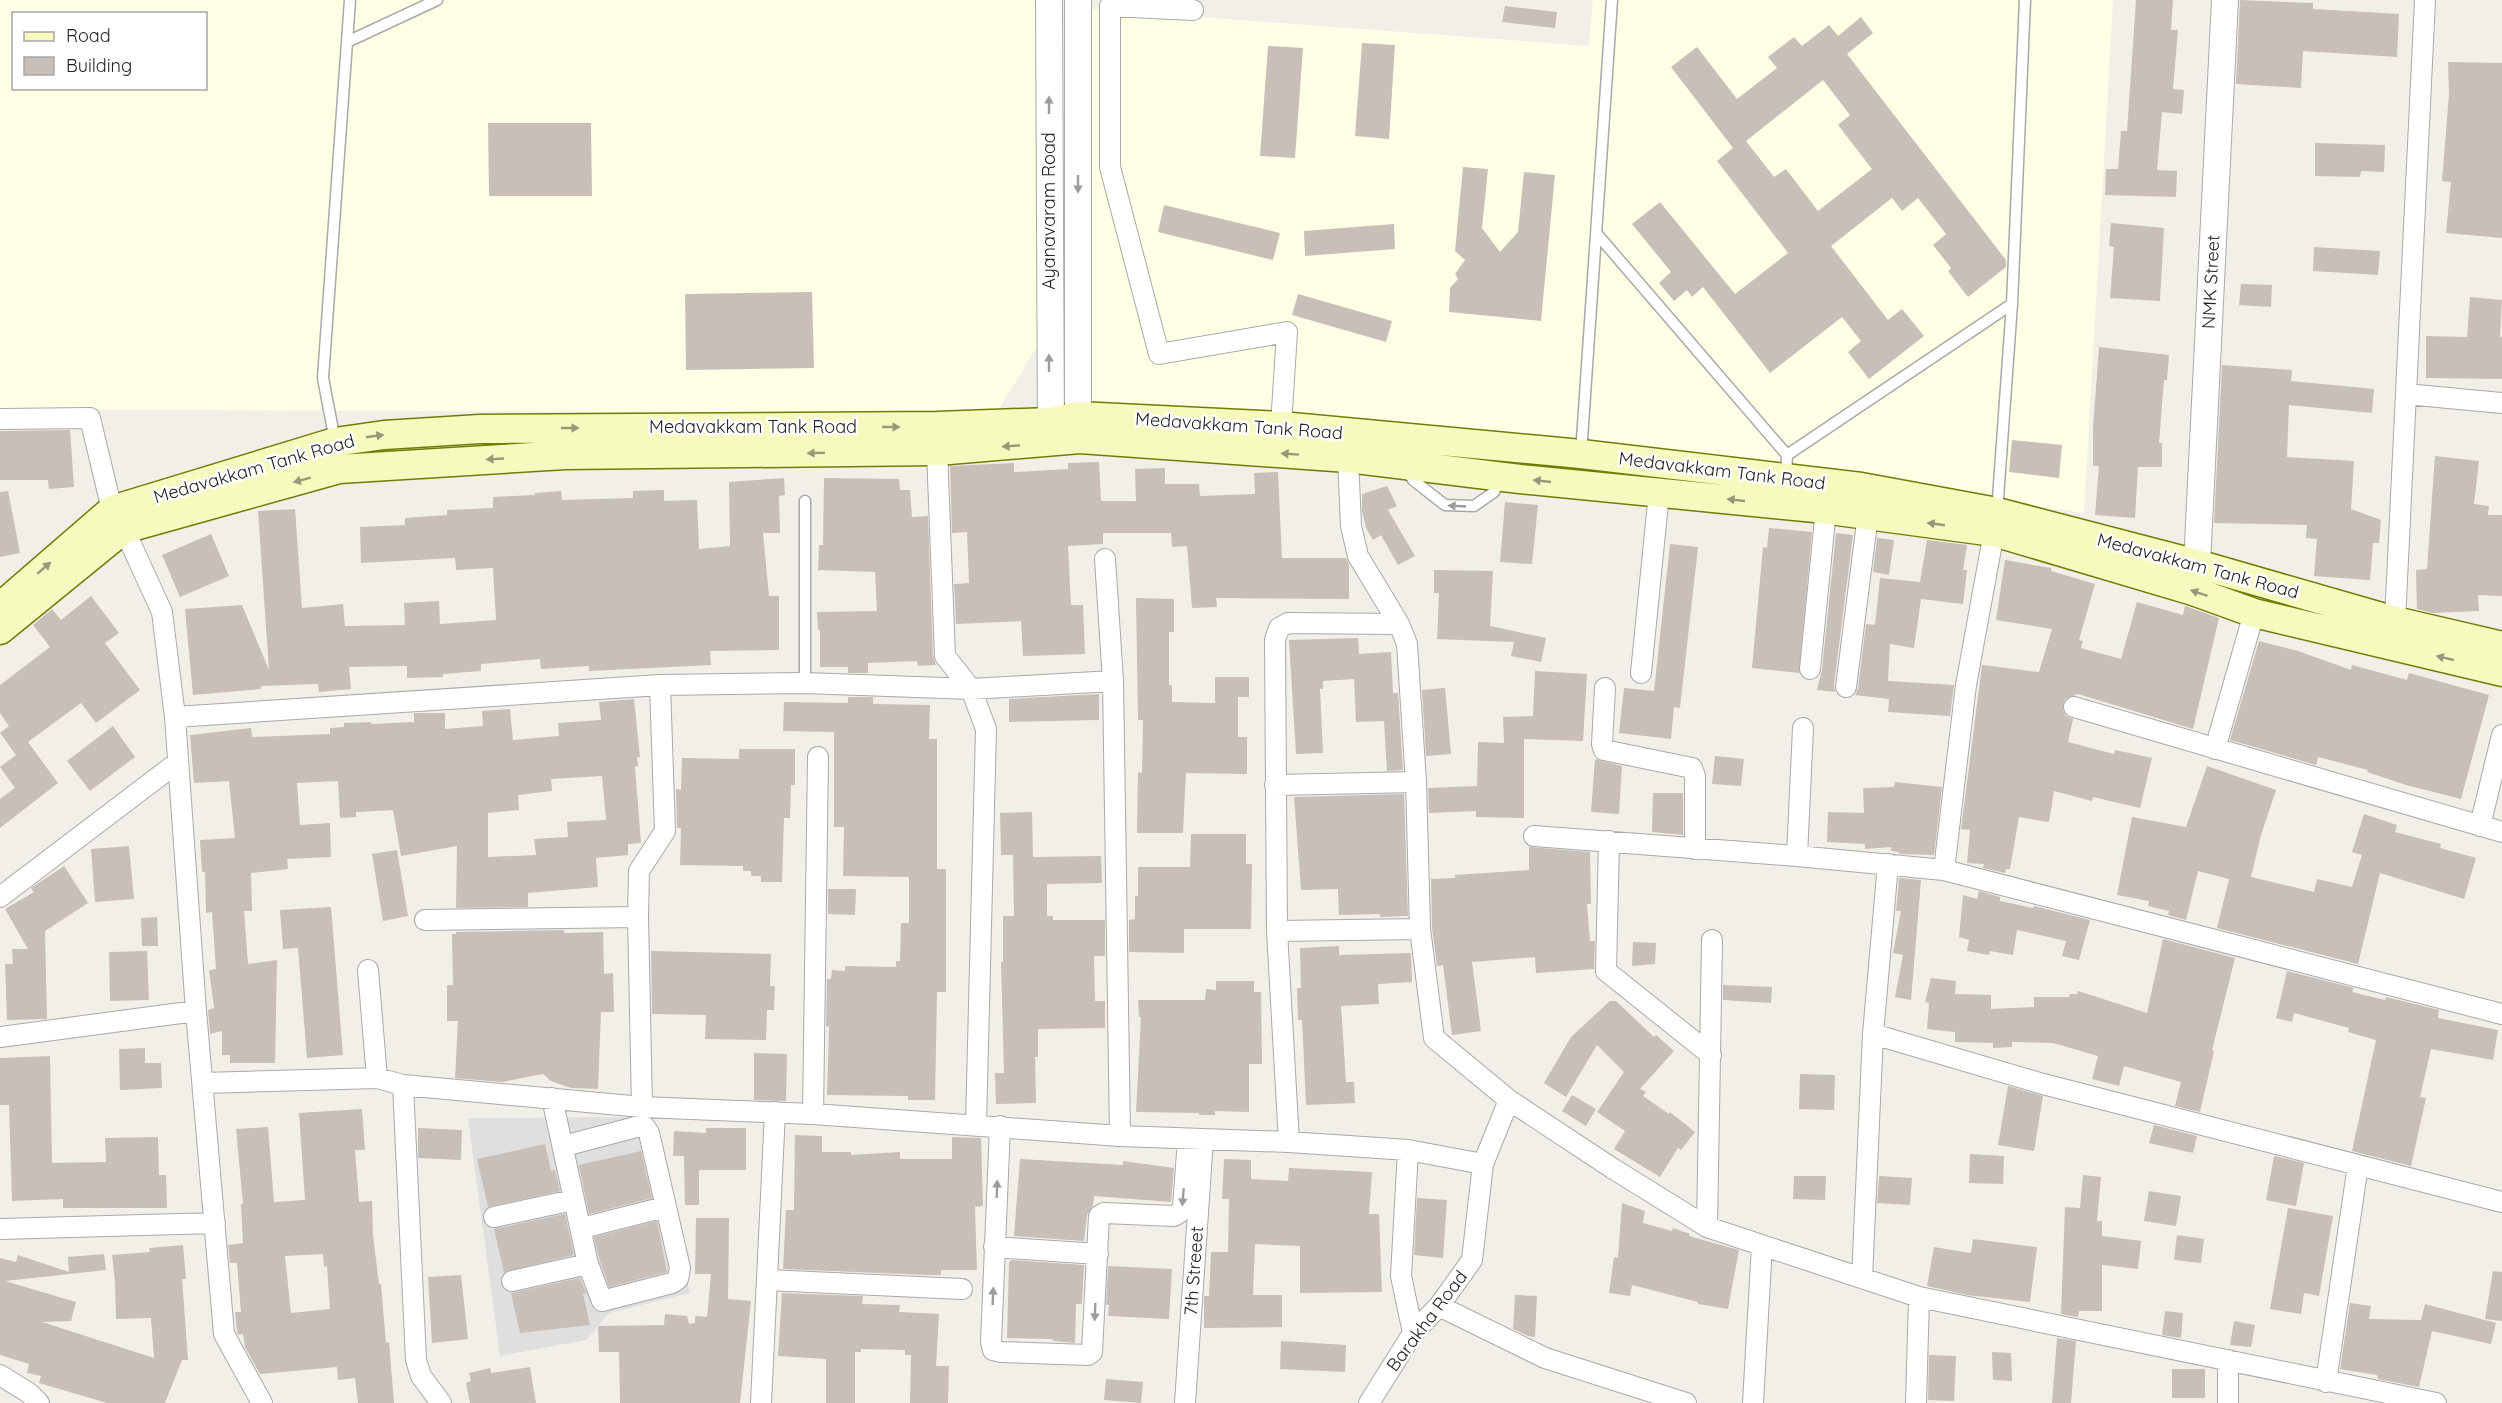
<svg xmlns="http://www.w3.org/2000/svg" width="2502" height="1403" font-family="Quicksand,sans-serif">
<rect width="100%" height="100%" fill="#f2efe9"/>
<path fill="#e0dfdf" d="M650 1117 690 1293 609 1313 586 1340 500 1356 468 1118Z"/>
<path fill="#ffffe5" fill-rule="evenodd" d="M0 0H1048L1042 338 996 414 0 409ZM14 14H206V88H14Z
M1593 0H2113L2084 513 1564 437 1085 402 1090 9 1589 46Z"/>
<path fill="#c7bfb8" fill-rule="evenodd" d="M2136 0H2173L2171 30H2178L2173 89 2184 90 2182 114 2162 112 2157 170 2177 171 2176 197 2105 195 2106 169H2118L2121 131H2127Z
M2240 0 2313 3V9L2399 14 2397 57 2303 51 2301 88 2236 84Z
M1505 6 1557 12 1555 28 1502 22Z
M1861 17 1873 33 1847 54 2006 260V267L1968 297 1948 271 1951 268 1933 245 1946 234 1918 198 1902 211 1892 198 1831 246 1888 320 1902 309 1924 336 1869 379 1848 352 1861 341 1842 317 1770 373 1703 287 1692 297 1687 290 1674 301 1659 283 1671 272 1632 224 1660 202 1735 294 1788 253 1717 161 1733 148 1671 67 1697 47 1737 99 1777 68 1768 57 1794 37 1802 46 1829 25 1838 36ZM1823 80 1850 115 1838 125 1872 169 1818 211 1786 169 1774 177 1746 141Z
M1362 43 1395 45 1389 139 1355 136Z
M1268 46 1303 48 1295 158 1260 156Z
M2448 62 2502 63V238L2446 233 2451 182 2442 181 2449 94Z
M488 123H591L592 196H489Z
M2315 143 2385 145 2384 172 2361 171 2360 177 2315 176Z
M1463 167 1488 169 1482 228 1500 252 1518 232 1524 172 1555 175 1541 321 1449 312 1450 288 1458 279 1455 274 1465 260 1455 251Z
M1164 205 1280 233 1273 260 1158 232Z
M2111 223 2164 228 2160 301 2110 298 2114 247 2109 246Z
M1394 224 1395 249 1305 256 1304 231Z
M2314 247 2380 251 2378 275 2313 271Z
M2241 284 2272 285 2271 307 2239 305Z
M812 292 814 368 686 370 685 294Z
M1298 294 1392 321 1386 342 1292 315Z
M2470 297 2502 300 2500 337H2502V379L2426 378V336L2467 337Z
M2099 347 2169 355 2167 380H2164L2159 443H2162V467H2138L2135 518 2095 515 2099 466H2093V428Z
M2222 365 2292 370 2291 381 2374 389 2372 413 2289 405 2287 457 2354 461 2351 509 2381 520 2379 543H2373L2370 580 2314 576 2317 539 2306 538 2307 525 2214 523Z
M70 430 74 487 49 489 48 480H0V431Z
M2012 440 2062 445 2059 478 2009 472Z
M2435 456 2479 461 2474 504 2489 506 2488 515H2502V596L2478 595 2479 611 2433 613 2417 609 2416 570 2427 569Z
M1099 462 1101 501H1136L1135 469 1165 468V484H1199L1200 496 1255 494 1254 473 1278 472 1282 558H1346L1349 564V599L1216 598 1217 607 1192 608 1187 546 1172 547 1171 533H1103V544L1068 546 1071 605H1083L1085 654 1023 656 1021 621 956 624 954 584 969 583 967 532 952 533 950 466 1014 463V472L1068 469V463Z
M784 478 785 495 779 496 780 533H763L769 596H779V650L710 651 711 665 589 671V666L541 669 540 659 481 664V671L443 674V677L407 678V666L349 667 351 689 319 692 318 684 261 686V689L193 695 185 609 242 605 269 670 258 511 295 509 302 608 343 604 345 626 405 625 404 603 439 601 440 624 496 620 493 568 456 570 455 558 361 563 360 527 405 525V518L447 515V510L493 508V497L535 495V493L561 491 562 500 633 498V491L664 490V501L697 500 699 549 730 546 729 482Z
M824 478 899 479 900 490H910L912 517 928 516 933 656 936 665 918 666 917 661 868 663V673H848V667H820V630H818L817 612 877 611 875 572 818 570 819 545H823Z
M1387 486 1397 506 1388 510 1415 556 1398 565 1381 535 1373 540 1366 528 1362 511V494Z
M8 491 20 553 0 557V492Z
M1505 502 1538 505 1532 564 1500 562Z
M1769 528 1812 532 1799 673 1752 668 1763 547 1767 548Z
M1836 533 1853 535 1834 685 1835 692 1817 690 1822 670Z
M211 534 229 576 180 597 162 555Z
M1877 538 1894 540 1889 575 1873 572Z
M1927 540 1967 545 1963 570H1967L1963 604 1921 599 1914 648 1890 644 1888 681 1954 685 1950 716 1888 712 1889 699 1855 695 1858 689 1866 624 1875 625 1880 578 1920 582Z
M1670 544 1698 547 1680 708 1674 707 1671 739 1619 733 1624 688 1654 691Z
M2005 560 2051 568V571L2095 584 2079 640 2083 641 2081 648 2121 659 2137 602 2183 615 2185 606 2219 618 2193 729 2078 694 2065 699 2063 710 2066 716 2073 719 2068 742 2114 754 2115 750 2152 758 2140 808 2093 797 2092 801 2054 791 2049 822 2019 817 2010 869H2006L2005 873 1983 868 1984 864 1967 863 1970 830 1961 829 1982 665 2039 672 2052 629 1996 620Z
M1434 570 1493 571 1490 626 1546 638 1541 662 1511 656 1514 642 1437 639 1439 593H1434Z
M91 596 119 633 105 643 140 690 96 723 81 703 28 742 58 783 0 828V799L15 788 0 767 16 755 0 733 9 726 0 713V685L50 647 33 625 52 609 61 620Z
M1136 598 1174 599V632H1169V685H1172V702L1215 703V677H1249V697H1238V737H1247V774L1186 773 1183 833H1137L1138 772 1142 773 1143 720H1138Z
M1358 638 1359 654 1391 652 1393 693H1398L1403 770 1387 771 1384 721 1356 722 1354 679 1323 681V689H1320L1323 753 1296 754 1289 640Z
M2259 641 2298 651 2351 670 2352 665 2407 680 2409 673 2489 695 2461 799 2406 785 2367 772 2368 770 2318 757 2316 765 2230 740Z
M1535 671 1587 674 1583 741 1524 739V818L1476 817V811L1429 813 1428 788 1477 786 1478 742 1504 743 1503 717 1533 716Z
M1445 688 1451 754 1426 756 1422 690Z
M1099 694V720L1009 722V699Z
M848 697H873V704L930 705 929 739H937V869H946V992H937L935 1100H908V1096L827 1095 829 1027 826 1026 827 979H831L832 970 845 971V966L896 967V961H900L901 923H909V877L843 876 844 827H834V732L783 731 784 702 848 703Z
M634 699 640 757H637L638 766 635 767 641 843 628 844V855L596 858 598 887 528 893V907L456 908 457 846 401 856 393 810 356 812V817L340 818 338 781 297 783 300 825 330 823 331 857 287 859 288 869 251 873 252 911H244L248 964 277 960 275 1063H230V1055H222V1031L210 1034 208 1010 214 1008 209 970 216 969 212 912 206 913 205 872H202L200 840 235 838 229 781 194 783 190 735 251 728 252 737 330 734V728L344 727V723L371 722V724L414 722V713H445V729L483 726 482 711 510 709 513 740 559 736 558 723 601 720 599 702ZM602 776 606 820 567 822 568 837 534 839 536 855 488 857V813L519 810 518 795 552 791 551 779Z
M113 726 135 757 90 791 67 761Z
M739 749H795V785H791L790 818H784L782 882H761V876H751V871H743V866L680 865 681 828H677L676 789 681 790 682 758 739 759Z
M1715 756 1744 759 1741 786 1712 784Z
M1595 759 1622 766 1619 814 1591 812Z
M2207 766 2276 790 2261 835 2251 877 2314 892 2317 879 2352 887 2362 855 2352 852 2364 814 2397 825 2395 832 2441 844 2440 848 2476 858 2464 899 2380 873 2358 964 2217 928 2229 879 2198 871 2186 920 2168 915 2169 911 2148 906 2149 901 2117 895 2132 817 2186 827Z
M1895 782 1942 787 1934 855 1899 854V852L1891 851V847L1865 849V844L1827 842 1828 812 1864 813 1863 788 1894 787Z
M1653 793H1683V835L1652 832Z
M1404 794 1408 916 1380 917V914L1339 915 1338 889 1301 890 1294 797Z
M1032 812 1033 857 1101 856 1102 883 1047 884V916H1053V920H1105V956H1094L1095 1001H1105V1028L1038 1029V1057H1035L1036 1103 996 1104 995 1073H1004L1001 962H1003V916H1014L1013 855H1001L1000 813Z
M1191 834H1246V864H1252L1251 929H1184V953L1129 952V920L1135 919V896H1138V867H1190Z
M129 846 134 899 95 902 91 849Z
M1529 847 1590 852 1591 904H1587L1590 941H1595L1594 969 1536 973 1535 957 1472 962 1481 1031 1452 1035 1443 965 1437 966 1432 928 1431 879 1455 878V875L1529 870Z
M397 850 408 916 383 921 372 854Z
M64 866 88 903 45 931 47 1019 7 1020 5 964H13L12 949H28L5 909 34 892 31 888Z
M1899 878 1921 880 1911 1000 1895 997 1903 955 1893 953 1901 911H1896Z
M828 889H856L855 915 828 914Z
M1979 891 2000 897V901L2033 908 2034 906 2090 920 2079 960 2062 956 2066 941 2017 930 2013 955 1990 951 1989 955 1967 951 1969 940 1959 937 1963 895 1977 899Z
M331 907 343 1055 307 1058 298 948 283 949 280 910Z
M157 917 158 946H142L141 918Z
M564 930V933L603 932 604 974 613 973 614 1012H601L598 1089 571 1088 551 1081 543 1074 502 1082 455 1078 458 1021H447V985H453L452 934H456V932Z
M2163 939 2235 958 2212 1050 2214 1051 2200 1112 2175 1106 2181 1082 2124 1066 2119 1086 2092 1079 2098 1056 2053 1043 2012 1042V1047L1993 1048V1043L1955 1042V1032L1927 1029 1929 1003 1925 1002 1931 978 1956 981 1955 994 1991 995V1009L2034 1007V997H2069L2070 994H2077L2078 991 2147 1013Z
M1633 942 1656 943 1655 964 1632 966Z
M1339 946V955L1411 953 1412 982 1378 984 1379 1004 1341 1006 1346 1082H1354L1355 1103 1306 1105 1302 1020H1298L1297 988H1301L1300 948Z
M147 951 149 1000 110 1001 109 952Z
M651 951 771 954 770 986H775L774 1010H767L766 1040 705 1039 706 1015 652 1014Z
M2287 971 2354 988 2352 992 2385 1000 2386 997 2439 1010 2438 1018 2498 1030 2493 1060 2431 1049 2420 1097 2426 1098 2411 1166 2352 1151 2376 1040 2348 1032 2349 1028 2294 1013 2292 1022 2276 1018Z
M1216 981H1254V992H1261L1262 1064H1249V1112L1215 1111V1115H1199V1113L1136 1112 1141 1017H1139L1138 1000H1205L1206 989 1216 990Z
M1723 985 1772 987 1771 1003 1723 1000Z
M1610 1001H1616L1654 1037 1656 1035 1674 1051 1640 1089 1646 1092 1643 1096 1669 1114 1670 1112 1695 1132 1681 1150 1678 1148 1660 1177 1614 1149 1625 1131 1597 1112 1624 1072 1597 1045 1566 1097 1544 1083 1571 1037Z
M145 1048V1063H161L162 1088 120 1090 119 1049Z
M754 1053 787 1054 786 1101 754 1100Z
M50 1056 52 1163 106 1162 105 1138 158 1137 159 1175H166L167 1208H63V1199L12 1201 9 1105H0V1058Z
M1800 1074 1835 1075 1834 1110 1799 1109Z
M2008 1086 2043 1096 2034 1151 1998 1145Z
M1572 1095 1596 1109 1586 1126 1562 1111Z
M362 1109 365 1150H355L359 1202 372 1201 373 1235 379 1284H381L386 1343 389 1342 394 1403H358L355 1378 338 1380 337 1367 260 1374 245 1347 243 1334 238 1335 237 1332 235 1312H241L237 1263H230L228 1245 243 1243 241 1204H243L236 1129 268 1127 274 1202 305 1200 299 1113ZM323 1254 324 1267 327 1266 330 1309 291 1313 285 1256Z
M2154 1125 2197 1136 2193 1153 2149 1143Z
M418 1128 462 1130 461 1160 418 1158Z
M706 1128H746V1170H699V1205H685L684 1156H673L674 1131 706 1133Z
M795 1135 822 1136V1152H851V1155L900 1152V1159H952V1137L981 1138 983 1206 975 1207 977 1270H941V1275H927L783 1269 786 1210H794Z
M545 1144 551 1171 555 1170 560 1191 488 1207 477 1159Z
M641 1151 652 1198 589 1214 579 1165Z
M1970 1154 2004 1156 2003 1184 1969 1183Z
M2274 1156 2304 1163 2296 1206 2266 1200Z
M1020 1159 1123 1165V1161L1174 1168 1171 1202 1094 1196 1093 1205 1087 1215 1084 1241 1014 1236Z
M1224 1159 1251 1160V1179L1288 1181 1289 1168 1372 1172 1369 1214H1379L1382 1292 1300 1293V1246L1255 1244 1253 1295H1282V1327L1204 1328V1296H1209L1211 1252H1228L1229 1199H1222Z
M2083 1175 2101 1177 2097 1221H2102V1236L2141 1241 2138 1269 2102 1265V1311H2079L2078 1317 2061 1314 2065 1207 2080 1208Z
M1794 1176H1826L1825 1200 1793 1199Z
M1879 1176 1912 1178 1910 1205 1877 1203Z
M2149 1191 2181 1196 2176 1226 2144 1221Z
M1417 1198 1447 1200 1443 1258 1414 1255Z
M1622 1203 1645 1211 1643 1223 1672 1231 1673 1228 1690 1234 1689 1236 1739 1250 1728 1309 1698 1304V1302L1632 1285 1630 1296 1609 1293 1614 1257 1618 1258Z
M2288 1208 2333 1216 2319 1296 2304 1293 2301 1314 2270 1309Z
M565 1214 574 1255 504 1272 494 1229Z
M696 1218H729L728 1299 751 1301 740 1403H620L619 1352H599L598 1326 664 1325 665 1314 687 1316 689 1324 695 1323V1316L707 1317 711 1274H695Z
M657 1221 667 1272 609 1287 600 1261 594 1237Z
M2177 1235 2204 1239 2201 1263 2174 1260Z
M1973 1239 2037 1247 2030 1302 1967 1295 1927 1286 1934 1247 1971 1253Z
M183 1245 186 1279H182L188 1360H182L165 1403H107L39 1383 41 1376 27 1373 29 1364 0 1355V1258L16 1262 18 1255 69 1272 68 1257 104 1254 106 1270 5 1281 76 1302 71 1321 42 1322 154 1358 151 1318 116 1319 115 1282 112 1255 150 1252 149 1248Z
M1012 1260 1084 1265 1082 1304H1076L1075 1343 1053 1341V1339L1007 1338 1009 1262Z
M1108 1266 1172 1269 1169 1319 1108 1316 1109 1305H1106Z
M2493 1271 2502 1272V1321L2485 1319Z
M461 1275 468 1339 432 1343 428 1277Z
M580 1278 586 1293 583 1294 590 1325 520 1333 511 1293Z
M782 1293 863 1296 862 1304 900 1305 899 1312 939 1314 936 1366H949L948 1403H910L911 1355H905V1350L861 1349V1352H855V1403H826V1359L778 1356Z
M1515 1295 1537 1296 1535 1337 1528 1336 1513 1329Z
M2350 1303 2371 1306 2369 1319 2421 1320 2425 1304 2496 1323 2491 1344 2432 1331 2419 1387 2378 1379 2377 1375 2340 1369Z
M2165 1311 2183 1313 2181 1338 2162 1335Z
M2234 1321 2255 1325 2251 1347 2230 1345Z
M2057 1338 2076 1341 2071 1403H2052Z
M1281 1341 1346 1345 1345 1372 1280 1369Z
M1992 1352 2011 1353 2012 1381 1993 1380Z
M1929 1355 1956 1356 1954 1401 1928 1400Z
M530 1367 536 1403H470L466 1383 471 1381 469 1373 490 1368 491 1373Z
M2172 1369H2205V1398H2172Z
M1106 1379 1143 1382 1141 1403 1104 1400Z"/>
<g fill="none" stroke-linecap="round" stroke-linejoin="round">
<g stroke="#a9a9a9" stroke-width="13">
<path id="service" d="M347 42 437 0
M1597 234 1787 455
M335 441 323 378 350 0
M1581 454 1612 0
M1406 468 1413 480 1445 505 1474 506 1494 492 1501 477
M1786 477 1787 455 2012 304
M1997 512 2012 304 2025 0
M805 683V501"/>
</g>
<g stroke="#a9a9a9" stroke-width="22">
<path id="minor" d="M1193 10 1110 6V167L1159 354 1287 332 1281 426
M2406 394 2502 403
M0 419 90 418 112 510 124 529 162 612 175 717 196 1011 224 1334 262 1403
M937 451 945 656 971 689 986 729 976 1124
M1348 458 1351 526 1358 556 1399 624 1407 644 1416 782 1420 929 1434 1038 1509 1100 1612 1168 1707 1227 1919 1297 2436 1403
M1105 559 1113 681 1120 1136
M2395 621 2425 0
M1810 669 1826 509
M1641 673 1659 493
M1846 687 1868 515
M1605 688 1602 744 1604 750 1692 768 1695 776V849
M2074 707 2502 832
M175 717 660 685 805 683 971 689 1113 681
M2215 749 2254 613
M1275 785 1416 782
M2480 826 2502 735
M1534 836 1797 856 1944 870 2502 1014
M1609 841 1606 971 1711 1055
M1797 856 1803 728
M1944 870 1966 685 1994 532
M0 897 178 762
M425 920 638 917
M1277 931 1420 929
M368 970 377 1078
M1873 1034 2043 1084 2502 1202
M0 1037 196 1011
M203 1083 377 1078 403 1085 642 1107 813 1114 1120 1136 1289 1142 1408 1150 1483 1164
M403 1085 416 1360 421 1376 441 1403
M552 1098 588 1264 602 1301 672 1283 678 1279 680 1268 649 1133 645 1127H636L564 1146
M642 1107 638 917 639 871 665 831 660 685
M813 1114 818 757
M1000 1126 991 1342 993 1350 1001 1352 1088 1355 1092 1352 1099 1216 1104 1213 1174 1216 1179 1213 1183 1207 1188 1139
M1289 1142 1277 931 1275 640 1279 628 1288 623 1399 624
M1408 1150 1401 1276 1413 1333
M494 1217 573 1200
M1707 1227 1712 940
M582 1228 665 1207
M0 1229 215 1223
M994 1247 1098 1254
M1862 1278 1873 1034 1888 864
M768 1280 962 1289
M512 1281 588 1264
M1439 1306 1545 1358 1686 1403
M2228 1360V1403
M0 1375 29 1393 39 1403
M2326 1382 2358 1165
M761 1403 775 1112
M1185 1403 1203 1139
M1369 1403 1413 1333 1439 1306 1472 1260 1483 1164 1509 1100
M1753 1403 1762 1245
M1916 1403 1919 1297"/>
</g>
<g stroke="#a9a9a9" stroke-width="28">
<path id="tertiary" d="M1049 0 1051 441
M1078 0V416L1080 435
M2197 564 2225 0"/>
</g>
<g stroke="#707d05" stroke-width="31">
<path id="secondary" d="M0 607 112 510 335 442 384 435 480 429 937 426 1050 422 1078 416 1281 426 1581 454 1861 487 1997 512 2197 564 2395 621 2502 646
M0 630 124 529 339 469 565 455 937 451 1080 439 1348 458 1520 479 1815 508 1994 532 2193 591 2254 613 2502 672"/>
</g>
<use href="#service" stroke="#fff" stroke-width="10"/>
<use href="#minor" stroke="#fff" stroke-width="20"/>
<use href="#tertiary" stroke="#fff" stroke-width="26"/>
<use href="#secondary" stroke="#f7fabf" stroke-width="28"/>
</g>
<defs><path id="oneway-solid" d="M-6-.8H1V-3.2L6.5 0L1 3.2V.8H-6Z" transform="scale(1.5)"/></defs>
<g fill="#9c9c9c">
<use href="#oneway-solid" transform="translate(1049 105) rotate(-90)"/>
<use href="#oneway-solid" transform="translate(1078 184) rotate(90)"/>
<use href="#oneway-solid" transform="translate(1049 363) rotate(-90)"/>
<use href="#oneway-solid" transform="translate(1457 506) rotate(-177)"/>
<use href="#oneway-solid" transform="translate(997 1189) rotate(-88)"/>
<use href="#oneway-solid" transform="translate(1183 1197) rotate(95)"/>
<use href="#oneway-solid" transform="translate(993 1296) rotate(-88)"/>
<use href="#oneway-solid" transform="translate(1095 1312) rotate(92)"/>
</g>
<g fill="#979978">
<use href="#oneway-solid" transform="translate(891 427)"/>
<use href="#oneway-solid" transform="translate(570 428)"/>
<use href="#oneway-solid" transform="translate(375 436) rotate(-8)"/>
<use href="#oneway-solid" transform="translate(1011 446) rotate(176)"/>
<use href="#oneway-solid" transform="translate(816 453) rotate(179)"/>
<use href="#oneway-solid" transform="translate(1290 454) rotate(-176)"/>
<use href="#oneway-solid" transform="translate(495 459) rotate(177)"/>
<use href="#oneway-solid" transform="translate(302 480) rotate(165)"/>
<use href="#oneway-solid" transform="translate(1542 481) rotate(-174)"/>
<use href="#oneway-solid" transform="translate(1736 500) rotate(-174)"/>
<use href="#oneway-solid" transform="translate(1936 524) rotate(-172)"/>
<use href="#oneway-solid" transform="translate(44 568) rotate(-41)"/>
<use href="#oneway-solid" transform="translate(2199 593) rotate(-161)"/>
<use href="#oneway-solid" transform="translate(2445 658) rotate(-167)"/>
</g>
<g text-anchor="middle" stroke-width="5" stroke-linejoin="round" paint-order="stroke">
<g font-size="18" fill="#222" stroke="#fff">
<text transform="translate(1049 211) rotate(-90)" y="6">Ayanavaram Road</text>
<text transform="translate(2211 282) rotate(-87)" y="6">NMK Street</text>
<text transform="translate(1239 426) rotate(4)" y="6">Medavakkam Tank Road</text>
<text x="753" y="433">Medavakkam Tank Road</text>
<text transform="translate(254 469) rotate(-16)" y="6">Medavakkam Tank Road</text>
<text transform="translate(1722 471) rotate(7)" y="6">Medavakkam Tank Road</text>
<text transform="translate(2198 566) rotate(15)" y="6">Medavakkam Tank Road</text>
<text transform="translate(1194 1271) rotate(-86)" y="6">7th Streeet</text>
<text transform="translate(1427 1321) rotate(-53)" y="6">Barakha Road</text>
</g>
</g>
<rect x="12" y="12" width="195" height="78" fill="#ffffff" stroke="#a7a7a7" stroke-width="1.5"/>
<rect x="24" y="32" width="30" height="9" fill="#f7fabf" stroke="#a7a7a7" stroke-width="1.5"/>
<text x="66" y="42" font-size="18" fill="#222222">Road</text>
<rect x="24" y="57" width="30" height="18" fill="#c7bfb8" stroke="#a7a7a7" stroke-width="1.5"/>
<text x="66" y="72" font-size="18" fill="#222222">Building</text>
</svg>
